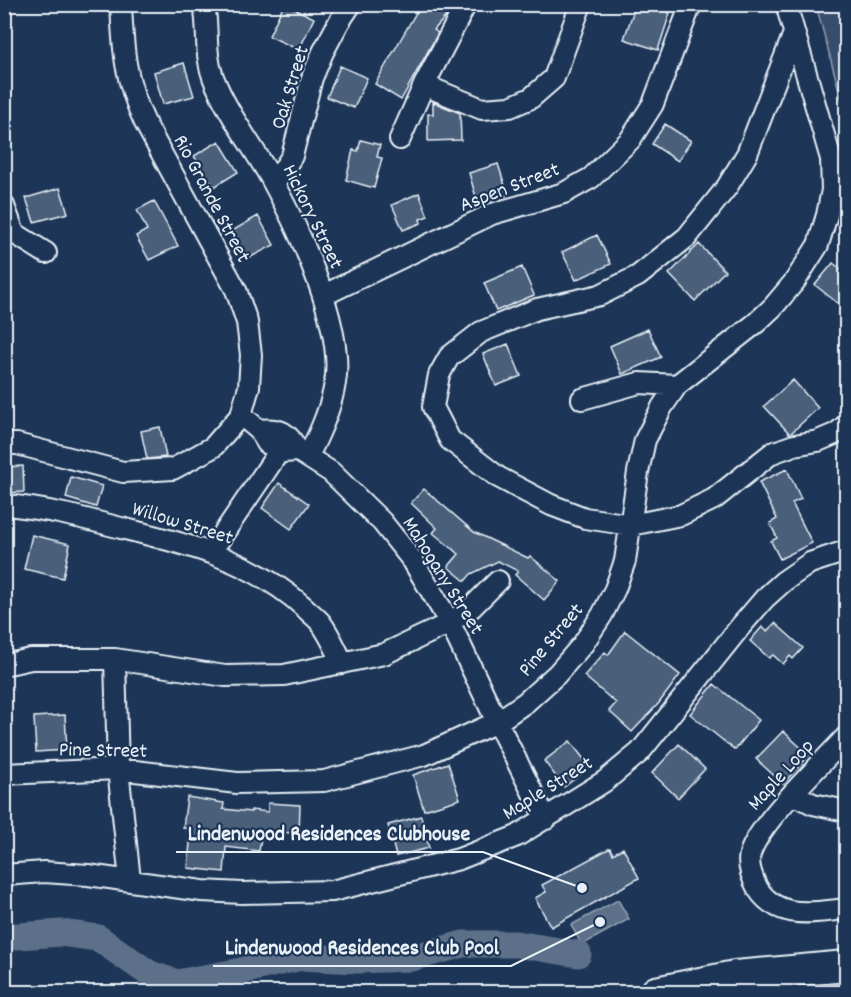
<svg xmlns="http://www.w3.org/2000/svg" width="851" height="997" font-family="Dekko,sans-serif">
<rect width="100%" height="100%" fill="#1d3557"/>
<filter id="ink" filterUnits="userSpaceOnUse"><feTurbulence type="fractalNoise" baseFrequency=".0167" numOctaves="2"/><feDisplacementMap in="SourceGraphic" scale="12" xChannelSelector="R" yChannelSelector="G"/><feConvolveMatrix kernelMatrix="1 2 1 2 8 2 1 2 1" color-interpolation-filters="sRGB"/></filter>
<g filter="url(#ink)">
<path fill="#374d6c" stroke="#909fb2" stroke-width="1.5" d="M816 5H846V116Z"/>
<path fill="#5d7089" stroke="#95a4b5" stroke-width="1.5" d="M618 900 629 919 582 945 571 925Z"/>
<g fill="none" stroke-linecap="round" stroke-linejoin="round">
<path stroke="#5d7089" stroke-width="27" d="M4 937 61 933 98 938 150 974 177 983 237 972 301 957 357 960 412 958 463 944H516L578 954"/>
</g>
<path fill="#495e7a" stroke="#e8f1f8" stroke-width="1.5" d="M284 4 314 18 299 50 269 36Z
M421 4H452L447 15 434 30 438 33 401 100 375 84Z
M636 4H646L670 13 658 50 624 39Z
M184 63 194 96 163 104 154 72Z
M340 66 367 78 354 108 327 97Z
M433 102 460 113 461 140 428 141V114H433Z
M665 124 691 141 678 161 652 144Z
M361 140 380 145 377 157 382 158 374 188 346 180 353 150 358 151Z
M219 141 238 172 214 187 194 156Z
M498 164 508 195 478 204 469 173Z
M60 188 68 213 34 222 26 198Z
M419 193 428 216 420 219 421 223 403 230 392 205Z
M154 201 178 246 149 260 136 236 147 230 137 210Z
M258 216 274 245 247 259 232 231Z
M597 235 611 264 576 280 562 252Z
M699 244 725 271 695 301 669 274Z
M833 263 846 273V310L815 285Z
M522 267 534 295 496 311 484 283Z
M648 329 661 357 622 374 610 346Z
M508 344 521 376 496 386 483 354Z
M793 380 818 408 790 434 764 406Z
M160 427 166 457 147 459 141 431Z
M23 466 24 492 4 493V467Z
M787 469 801 499 792 503 812 543 780 559 771 541 777 538 770 523 777 519 759 482Z
M71 477 102 486 96 507 66 498Z
M279 483 309 504 291 529 262 508Z
M424 489 474 532 528 558 530 556 560 581 544 600 515 575 518 571 498 561 471 574 465 581 448 567 459 554 433 533 437 528 411 503Z
M32 535 70 544 63 578 24 569Z
M775 623 803 648 793 659 790 656 783 664 773 655 769 658 750 641 762 627 767 631Z
M625 631 680 675 659 703 632 732 609 711 616 703 584 676 605 652 608 655Z
M714 684 759 720 735 750 690 714Z
M65 715 67 750 36 752 34 717Z
M783 731 809 755 783 784 756 759Z
M570 741 590 767 564 787 544 761Z
M679 744 705 769 678 798 652 773Z
M448 763 460 799 424 810 413 775Z
M187 797 224 803 223 809 251 812V810L268 812V803L300 805 299 833 262 832 259 851 226 847 224 872 188 868 191 829 183 828Z
M421 816 429 848 396 856 388 825Z
M610 848 613 854 623 848 639 878 551 927 535 898 546 892 542 885Z"/>
<g fill="none" stroke-linecap="round" stroke-linejoin="round">
<g stroke="#e8f1f8" stroke-width="24">
<path id="minor" d="M204 4C209 29 204 53 213 77 228 116 255 148 274 184 300 232 345 329 335 383 331 409 320 433 308 456
M794 33 747 154 727 187 687 237 638 276 600 295 537 309 481 332 449 357 439 375 433 407 450 440 498 477 551 505 585 518 631 525 681 515 714 499 772 453 794 445 818 441 837 433 846 425
M424 85 482 109 510 107 531 98 554 78 581 4
M400 139 424 85 466 4
M274 184 292 156 312 78 323 52 339 22 351 4
M4 206 14 233 46 253
M324 295 492 214 564 193 591 178 630 140 653 104 691 4
M582 399 639 383 677 385
M241 415 259 430 267 443 283 452 298 451 331 472 382 522 413 561 450 623 497 722 546 819
M259 430C281 428 288 432 298 451
M4 444H17L123 472 173 469 213 447 241 415 249 387 251 355 247 322 236 290 145 123C125 80 123 51 121 4
M4 505C44 508 83 518 121 528 188 544 252 560 304 607 309 612 316 617 321 623 330 635 336 650 343 663
M211 552 280 450
M115 659 118 769 130 880
M4 665 31 659H115L225 676 284 675 384 654 450 623 472 607 498 581
M846 737C822 764 759 822 750 854 747 865 753 880 758 889 779 921 814 912 846 909
M4 774 118 769 237 783 324 781 424 755 497 722 526 702 557 674 583 644 602 615 615 589 625 561 638 472 645 440 662 407 677 385 756 323 773 307 795 281 818 245 827 215 832 190 831 159 786 4
M793 794 813 804 846 811
M4 875 44 872 88 875 202 891 242 893 332 891 459 859 517 836 605 781 640 752 740 627 765 598 784 581 810 563 846 551"/>
</g>
<g stroke="#e8f1f8" stroke-width="34">
<path id="highway" d="M656 992 735 976 846 966"/>
</g>
<use href="#minor" stroke="#1d3557" stroke-width="20"/>
<use href="#highway" stroke="#1d3557" stroke-width="30"/>
</g>
</g>
<g text-anchor="middle" stroke-width="4.5" stroke-linejoin="round" paint-order="stroke">
<g font-size="21" fill="#e8f1f8" stroke="#1d3557">
<text transform="translate(289 87) rotate(-73)" y="7">Oak Street</text>
<text transform="translate(509 186) rotate(-21)" y="7">Aspen Street</text>
<text transform="translate(213 198) rotate(62)" y="7">Rio Grande Street</text>
<text transform="translate(314 216) rotate(64)" y="7">Hickory Street</text>
<text transform="translate(183 522) rotate(17)" y="7">Willow Street</text>
<text transform="translate(444 575) rotate(58)" y="7">Mahogany Street</text>
<text transform="translate(550 639) rotate(-50)" y="7">Pine Street</text>
<text transform="translate(103 749) rotate(1)" y="7">Pine Street</text>
<text transform="translate(780 774) rotate(-48)" y="7">Maple Loop</text>
<text transform="translate(547 787) rotate(-32)" y="7">Maple Street</text>
</g>
</g>
<path fill="none" stroke="#e8f1f8" stroke-width="2" d="M582 888L483 852H176M600 922L511 966H213"/>
<g fill="#e8f1f8" stroke="#1d3557" stroke-width="2">
<circle cx="582" cy="888" r="6"/>
<circle cx="600" cy="922" r="6"/>
</g>
<g font-size="22" text-anchor="middle" font-weight="bold" fill="#e8f1f8" stroke="#1d3557" stroke-width="4.5" stroke-linejoin="round" paint-order="stroke">
<text x="329" y="840">Lindenwood Residences Clubhouse</text>
<text x="362" y="954">Lindenwood Residences Club Pool</text>
</g>
<rect width="851" height="997" fill="none" stroke="#1d3557" stroke-width="24"/>
<rect x="12" y="12" width="827" height="973" fill="none" stroke="#e8f1f8" stroke-width="2" filter="url(#ink)"/>
</svg>
